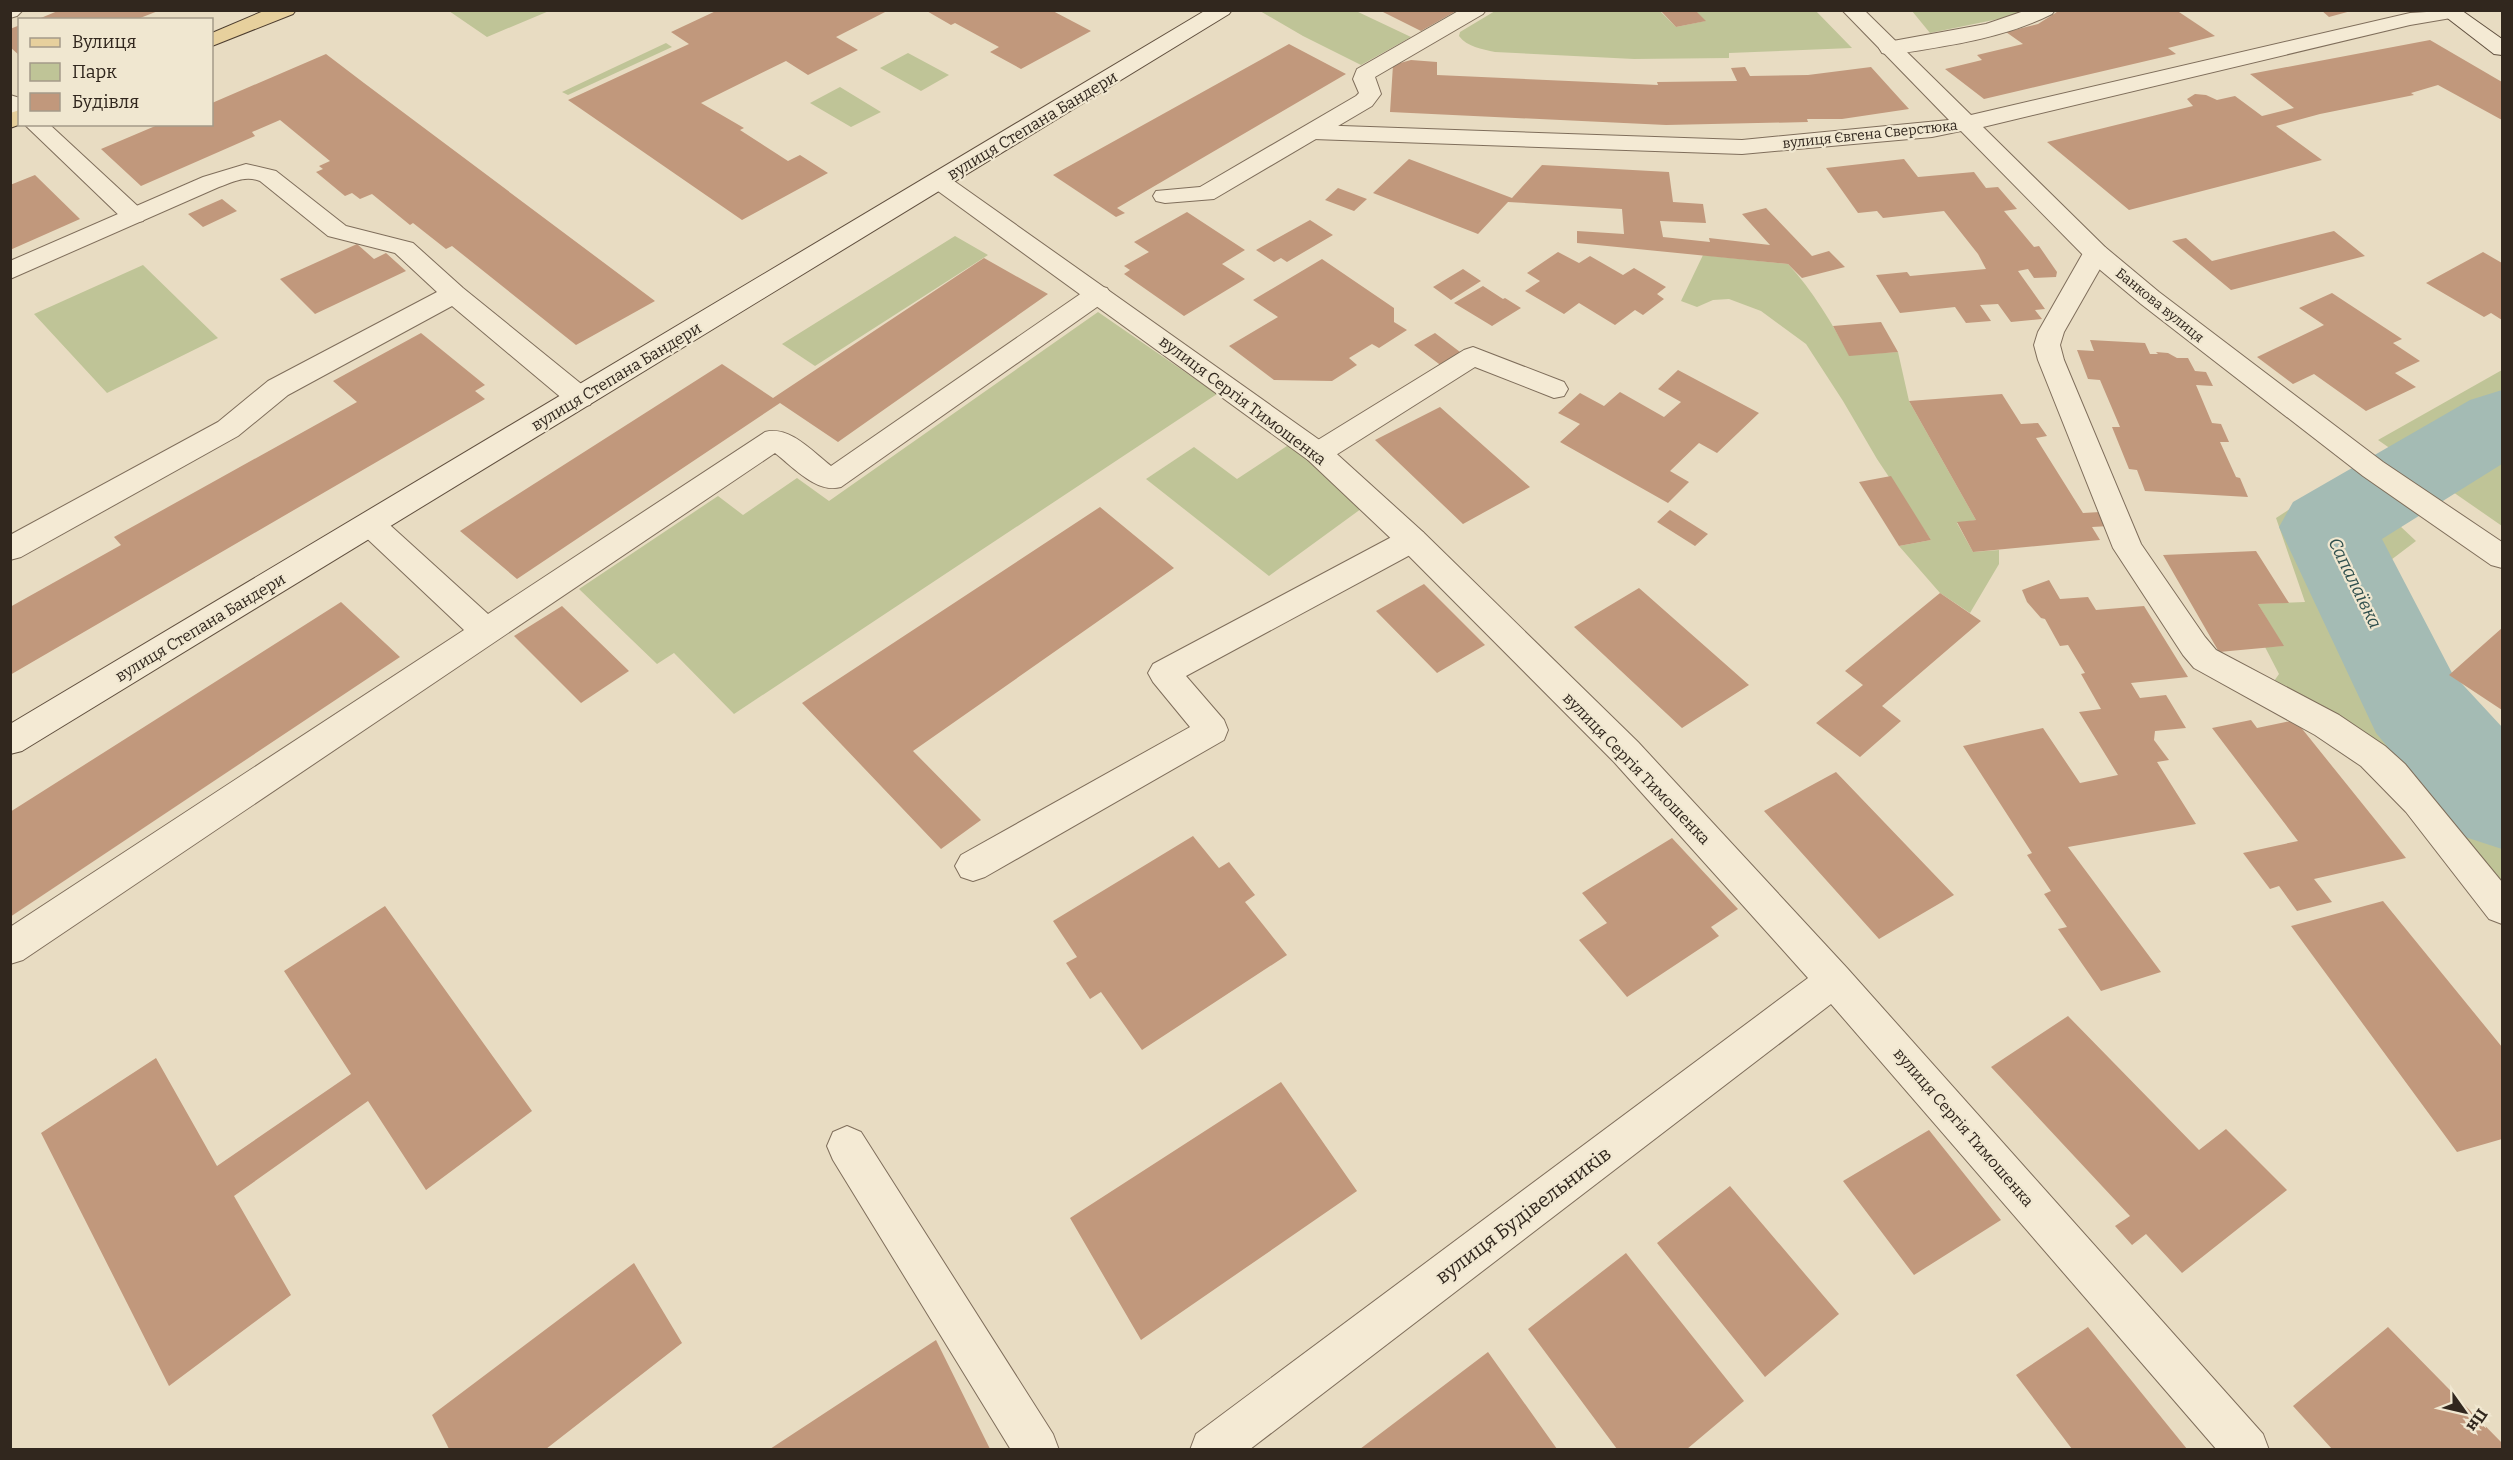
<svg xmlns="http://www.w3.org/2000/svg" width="2513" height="1460" font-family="Bitter,serif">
<rect width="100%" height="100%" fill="#e8dcc2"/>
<path fill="#bfc497" d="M1815 10 1852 48 1729 53V58L1634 59 1495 52C1482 49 1467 47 1459 36L1460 32 1495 11H1660L1676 27 1705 21 1695 11Z
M449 11H549L487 37Z
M1260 11H1356L1411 37 1361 65 1303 36Z
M1912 11H2025L2008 17 1930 33Z
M666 43 672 47 568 95 562 92Z
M908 53 949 75 921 91 880 68Z
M840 87 881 112 851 127 810 103Z
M955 236 988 255 815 366 782 344Z
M1703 255 1788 264C1813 291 1832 323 1849 355L1898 352 1909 401 1976 520 1957 523 1973 552 1999 550V564L1970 613 1940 593 1899 546 1931 540 1877 459 1843 401 1806 344 1761 311 1729 299 1713 300 1697 307 1681 301Z
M143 265 218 338 107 393 34 314Z
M1098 312 1217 394 734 714 674 653 657 664 579 589 718 496 743 515 797 478 829 501Z
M2502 370V526L2378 440Z
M1290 444 1365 506 1269 576 1146 479 1194 447 1237 479Z
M2338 479 2383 510 2416 541 2383 566 2417 661 2502 759V889L2411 771 2391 750 2272 684 2279 674 2265 647 2283 646 2258 604 2305 602 2276 518 2331 482Z"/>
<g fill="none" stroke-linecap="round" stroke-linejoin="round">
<path fill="#a4bbb4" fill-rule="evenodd" d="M2502 390V464L2382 539 2452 673 2502 727V849L2462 836 2376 733 2279 527 2293 502 2470 400Z"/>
</g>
<path fill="#c1987c" d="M60 10H158V11L135 20H36Z
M718 10H889L836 37 858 50 808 75 786 61 701 103 744 128 740 130 788 161 800 155 828 173 742 220 568 100 689 44 671 32Z
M925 10H1051L1091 31 1021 69 990 52 999 47 955 23 951 25Z
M1379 10H1458L1421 31Z
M1660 10H1695L1706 21 1676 27Z
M2060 10H2176L2215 36 2168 48 2176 54 1984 99 1945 69 1982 60 1977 55 2023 44 2006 32 2038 24Z
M2321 10H2351V11L2329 17Z
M20 25V56L10 47V29Z
M2430 40 2502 82V120L2438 85 2411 93 2414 95 2320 114 2276 126 2322 160 2129 210 2047 142 2193 106 2187 99 2195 94 2206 95 2217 100 2235 96 2262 116 2294 108 2250 74Z
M1289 44 1346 74 1117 208 1125 213 1116 217 1053 175Z
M326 54 364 83 655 301 576 345 452 246 446 249 413 223 410 225 372 194 360 199 352 193 345 196 316 172 323 169 319 166 330 161 280 120 252 132 255 136 141 186 101 149 160 124H212V103Z
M1411 60 1437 62V75L1658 85 1657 82 1737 81 1731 68 1745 67 1750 76 1808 75 1871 67 1909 109 1842 119H1807L1808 122 1666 125 1390 112 1393 65Z
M1409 159 1512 198 1542 165 1669 172 1673 202 1703 204 1706 223 1660 221 1663 237 1710 242 1709 238 1770 245 1742 214 1766 208 1812 256 1829 251 1845 267 1802 278 1788 264 1577 243V231L1624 234 1622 209 1508 202 1478 234 1373 193Z
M1904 159 1918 177 1974 172 1986 188 1998 187 2017 209 2004 211 2034 247 2039 246 2057 272 2056 277 2034 278 2028 269 2018 271 2045 309 2035 310 2042 319 2011 322 1998 304 1980 305 1991 321 1966 323 1955 307 1900 313 1876 275 1907 272 1910 276 1986 269 1978 254 1944 211 1883 218 1877 211 1858 213 1826 168Z
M35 175 80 219 10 250V185Z
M1338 188 1367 199 1354 211 1325 200Z
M222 199 237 211 203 227 188 214Z
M1187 212 1245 250 1222 264 1245 279 1184 316 1124 274 1130 270 1124 266 1149 252 1134 242Z
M1310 220 1333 235 1287 262 1281 258 1274 262 1256 250Z
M2334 231 2365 256 2231 290 2172 241 2186 238 2212 261Z
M357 244 374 259 386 253 406 271 315 314 280 279Z
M1558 252 1579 263 1590 256 1623 275 1634 268 1666 287 1657 294 1664 299 1643 315 1635 310 1615 325 1579 303 1564 314 1525 291 1540 281 1527 273Z
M2483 252 2502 263V320L2491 313 2484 317 2426 283Z
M984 258 1048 294 838 442 780 403 517 579 460 531 722 364 773 398Z
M1322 259 1394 308V322L1407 330 1379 348 1372 344 1349 358 1357 365 1332 381 1274 380 1229 346 1278 317 1253 300Z
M1463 269 1481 281 1451 300 1433 287Z
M1483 286 1503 299 1505 298 1521 308 1492 326 1454 303Z
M2332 293 2402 339 2393 343 2420 361 2395 373 2416 387 2366 411 2314 374 2293 384 2257 357 2324 325 2299 308Z
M1881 322 1898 352 1849 356 1833 326Z
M421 333 485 385 475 391 485 399 10 675V607L121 545 114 537 357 402 333 381Z
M1435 333 1464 355 1443 367 1414 345Z
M2090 340 2145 343 2150 354H2158L2156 352 2168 353 2177 358H2188L2195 371 2206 372 2213 386 2196 385 2212 423 2221 424 2229 442H2220L2236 477 2240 478 2248 497 2145 491 2137 470 2129 469 2112 427H2120L2100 380 2088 379 2077 350 2094 351Z
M1678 370 1759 413 1717 453 1699 443 1670 471 1689 482 1668 503 1560 442 1580 424 1558 413 1580 393 1604 406 1620 392 1664 417 1681 402 1658 389Z
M2002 394 2021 424 2038 423 2047 436 2036 438 2083 513 2100 512 2109 526 2092 527 2100 540 1973 552 1957 522 1976 520 1909 401Z
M1440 407 1530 487 1463 524 1375 440Z
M1891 476 1931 540 1899 546 1859 482Z
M1100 507 1174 568 913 751 981 820 941 849 802 703Z
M1670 510 1708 534 1695 546 1657 522Z
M2256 551 2289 603 2258 604 2284 646 2219 652 2163 555Z
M2049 580 2060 599 2088 597 2096 610 2144 606 2188 677 2131 683 2140 698 2166 695 2186 728 2155 731 2154 740 2169 760 2157 762 2196 824 2068 847 2161 972 2101 991 2058 929 2067 927 2044 894 2051 891 2027 855 2032 853 1963 746 2043 728 2080 783 2118 775 2079 712 2101 709 2081 674 2085 673 2068 645 2060 646 2045 619 2041 618 2027 602 2022 590Z
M1424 584 1485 645 1437 673 1376 611Z
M1639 588 1749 685 1682 728 1574 627Z
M1940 593 1981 621 1882 706 1901 721 1860 757 1816 723 1863 685 1845 671Z
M341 602 400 657 10 917V812Z
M562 606 629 671 581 703 514 636Z
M2502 628V710L2449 675Z
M2251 720 2257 728 2295 720 2406 858 2314 879 2332 902 2297 911 2279 886 2270 889 2243 853 2298 841 2212 728Z
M1836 772 1954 895 1879 939 1764 811Z
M1193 836 1219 868 1229 862 1255 895 1245 902 1287 955 1142 1050 1101 992 1090 999 1066 963 1077 957 1053 921Z
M1672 838 1738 909 1711 927 1719 936 1627 997 1579 940 1607 923 1582 893Z
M2383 901 2502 1047V1139L2457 1152 2291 926Z
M385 906 532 1111 426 1190 368 1101 234 1196 291 1295 169 1386 41 1133 156 1058 217 1166 351 1074 284 971Z
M2068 1016 2199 1150 2226 1129 2287 1190 2182 1273 2146 1234 2132 1245 2115 1226 2130 1216 1991 1067Z
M1281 1082 1357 1191 1141 1340 1070 1218Z
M1929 1130 2001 1220 1914 1275 1843 1181Z
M1730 1186 1839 1314 1765 1377 1657 1243Z
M1626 1253 1744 1401 1687 1449H1617L1528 1329Z
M634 1263 682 1343 546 1449H449L432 1415Z
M2088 1327 2187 1449H2072L2016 1375Z
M2388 1327 2502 1443V1449H2332L2293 1406Z
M936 1340 990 1449H770Z
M1488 1352 1557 1449H1360Z"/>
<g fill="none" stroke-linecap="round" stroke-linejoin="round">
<g stroke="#7f6e5b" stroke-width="2">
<path id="lane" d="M10 10H23L17 16 10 18Z
M1460 10H1486L1483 14 1375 77 1381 94 1372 106 1214 199 1165 203 1156 201 1153 196 1156 191 1200 187 1356 96 1359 93 1353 79 1357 69Z
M2027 10H2055L2052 14C2002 39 1945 46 1890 55L1882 53 1879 48 1882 43 1986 24Z
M10 95 20 98V117L10 114Z
M246 164 276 171 346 226 413 243 463 288 590 391 594 398 590 405 580 407 570 405 452 306 288 395 238 436 21 557 10 560V535L218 422 268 381 437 292 395 253 328 236 260 181C245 175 233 182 219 187L10 279V261L203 177Z
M2096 245 2105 247 2109 253 2064 332 2060 345 2064 360 2141 544 2205 637 2216 650 2339 715 2385 746 2405 764 2502 882V924L2489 919 2406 812 2361 766 2315 735 2194 668 2183 655 2113 548 2038 360 2034 345 2038 332 2083 253 2087 247Z
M1098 286 1107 288 1111 294 1107 300 841 487C817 494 793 467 775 453L23 960 10 964V927L464 630 360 532 355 524 360 516 370 513 380 516 488 614 765 432C789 425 813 452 831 466L1089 288Z
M1473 347 1564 382 1568 389 1564 396 1554 398 1475 367 1328 460 1318 463 1308 460 1304 453 1308 446 1464 350Z
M1412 529 1423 532 1427 540 1423 548 1186 676 1224 720 1228 730 1224 740 985 877 973 881 961 877 955 866 961 855 1190 727 1153 682 1148 673 1153 664 1401 532Z
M847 1126 861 1132 1053 1434 1059 1450H1011L833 1160 827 1146 833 1132Z"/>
</g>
<g stroke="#7f6e5b" stroke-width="2">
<path id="street" d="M1842 10H1864L1971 115 2410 13 2459 10 2461 13 2457 17 2410 25 1983 127 2105 247 2159 292 2383 462 2502 542V568L2491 565 2363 476 2141 304 2087 259 1961 131 1932 137 1742 154 1313 139 1305 137 1301 132 1305 127 1313 125 1742 140 1949 120Z
M24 124H49L143 211 146 216 143 221 134 223 125 221Z
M939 174 947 176 1328 446 1423 532 1638 742 1847 968 2263 1434 2269 1450H2217L1831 1004 1249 1450H1190L1196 1434 1808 978 1614 762 1401 548 1308 460 931 186 927 181 931 176Z"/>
</g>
<g stroke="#61503f" stroke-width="2">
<path id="secondary" d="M1206 10H1232L1229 14 22 751 10 754V724Z
M2437 10H2461L2502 39V55L2494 54Z"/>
</g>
<g stroke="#4d3d2f" stroke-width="2">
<path id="primary" d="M266 10H296L293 14 212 46V33Z
M20 110V124H21L10 128V113Z"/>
</g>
<use href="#lane" fill="#f4ead4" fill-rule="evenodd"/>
<use href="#street" fill="#f4ead4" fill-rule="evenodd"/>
<use href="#secondary" fill="#f4ead4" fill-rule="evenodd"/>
<use href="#primary" fill="#e7d09d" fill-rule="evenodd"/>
</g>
<g text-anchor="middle" stroke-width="4.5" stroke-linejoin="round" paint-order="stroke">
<g font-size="14" fill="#31271e" stroke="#f0e7d0">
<text transform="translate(1870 134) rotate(-6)" y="5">вулиця Євгена Сверстюка</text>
<text transform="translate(2160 305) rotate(39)" y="5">Банкова вулиця</text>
</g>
<g font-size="16" fill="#31271e" stroke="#f0e7d0">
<text transform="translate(1032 125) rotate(-31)" y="6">вулиця Степана Бандери</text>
<text transform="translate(616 376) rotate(-31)" y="6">вулиця Степана Бандери</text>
<text transform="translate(1243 400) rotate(37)" y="6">вулиця Сергія Тимошенка</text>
<text transform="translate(200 627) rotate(-31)" y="6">вулиця Степана Бандери</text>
<text transform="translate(1637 768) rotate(46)" y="6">вулиця Сергія Тимошенка</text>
<text transform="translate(1964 1127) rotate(49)" y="6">вулиця Сергія Тимошенка</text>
</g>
<g font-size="18" font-style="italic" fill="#2f4f4d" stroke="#f0e7d0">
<text transform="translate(2355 583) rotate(64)" y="6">Сапалаївка</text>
</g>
<g font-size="20" fill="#31271e" stroke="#f0e7d0">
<text transform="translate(1523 1215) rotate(-37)" y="7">вулиця Будівельників</text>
</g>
</g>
<rect width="2513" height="1460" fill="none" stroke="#31271e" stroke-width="24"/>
<rect x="18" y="18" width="195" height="108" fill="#f0e7d0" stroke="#a49a89" stroke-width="1.5"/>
<rect x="30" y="38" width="30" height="9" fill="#e7d09d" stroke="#a49a89" stroke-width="1.5"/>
<text x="72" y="48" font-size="18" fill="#31271e">Вулиця</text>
<rect x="30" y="63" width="30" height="18" fill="#bfc497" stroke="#a49a89" stroke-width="1.5"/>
<text x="72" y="78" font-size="18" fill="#31271e">Парк</text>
<rect x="30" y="93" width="30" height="18" fill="#c1987c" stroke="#a49a89" stroke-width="1.5"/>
<text x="72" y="108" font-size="18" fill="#31271e">Будівля</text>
<g transform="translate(2465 1412) rotate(124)" stroke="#f0e7d0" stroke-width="4.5" paint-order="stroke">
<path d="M0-4.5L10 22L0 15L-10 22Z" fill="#31271e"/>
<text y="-9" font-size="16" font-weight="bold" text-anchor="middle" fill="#31271e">Пн</text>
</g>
</svg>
